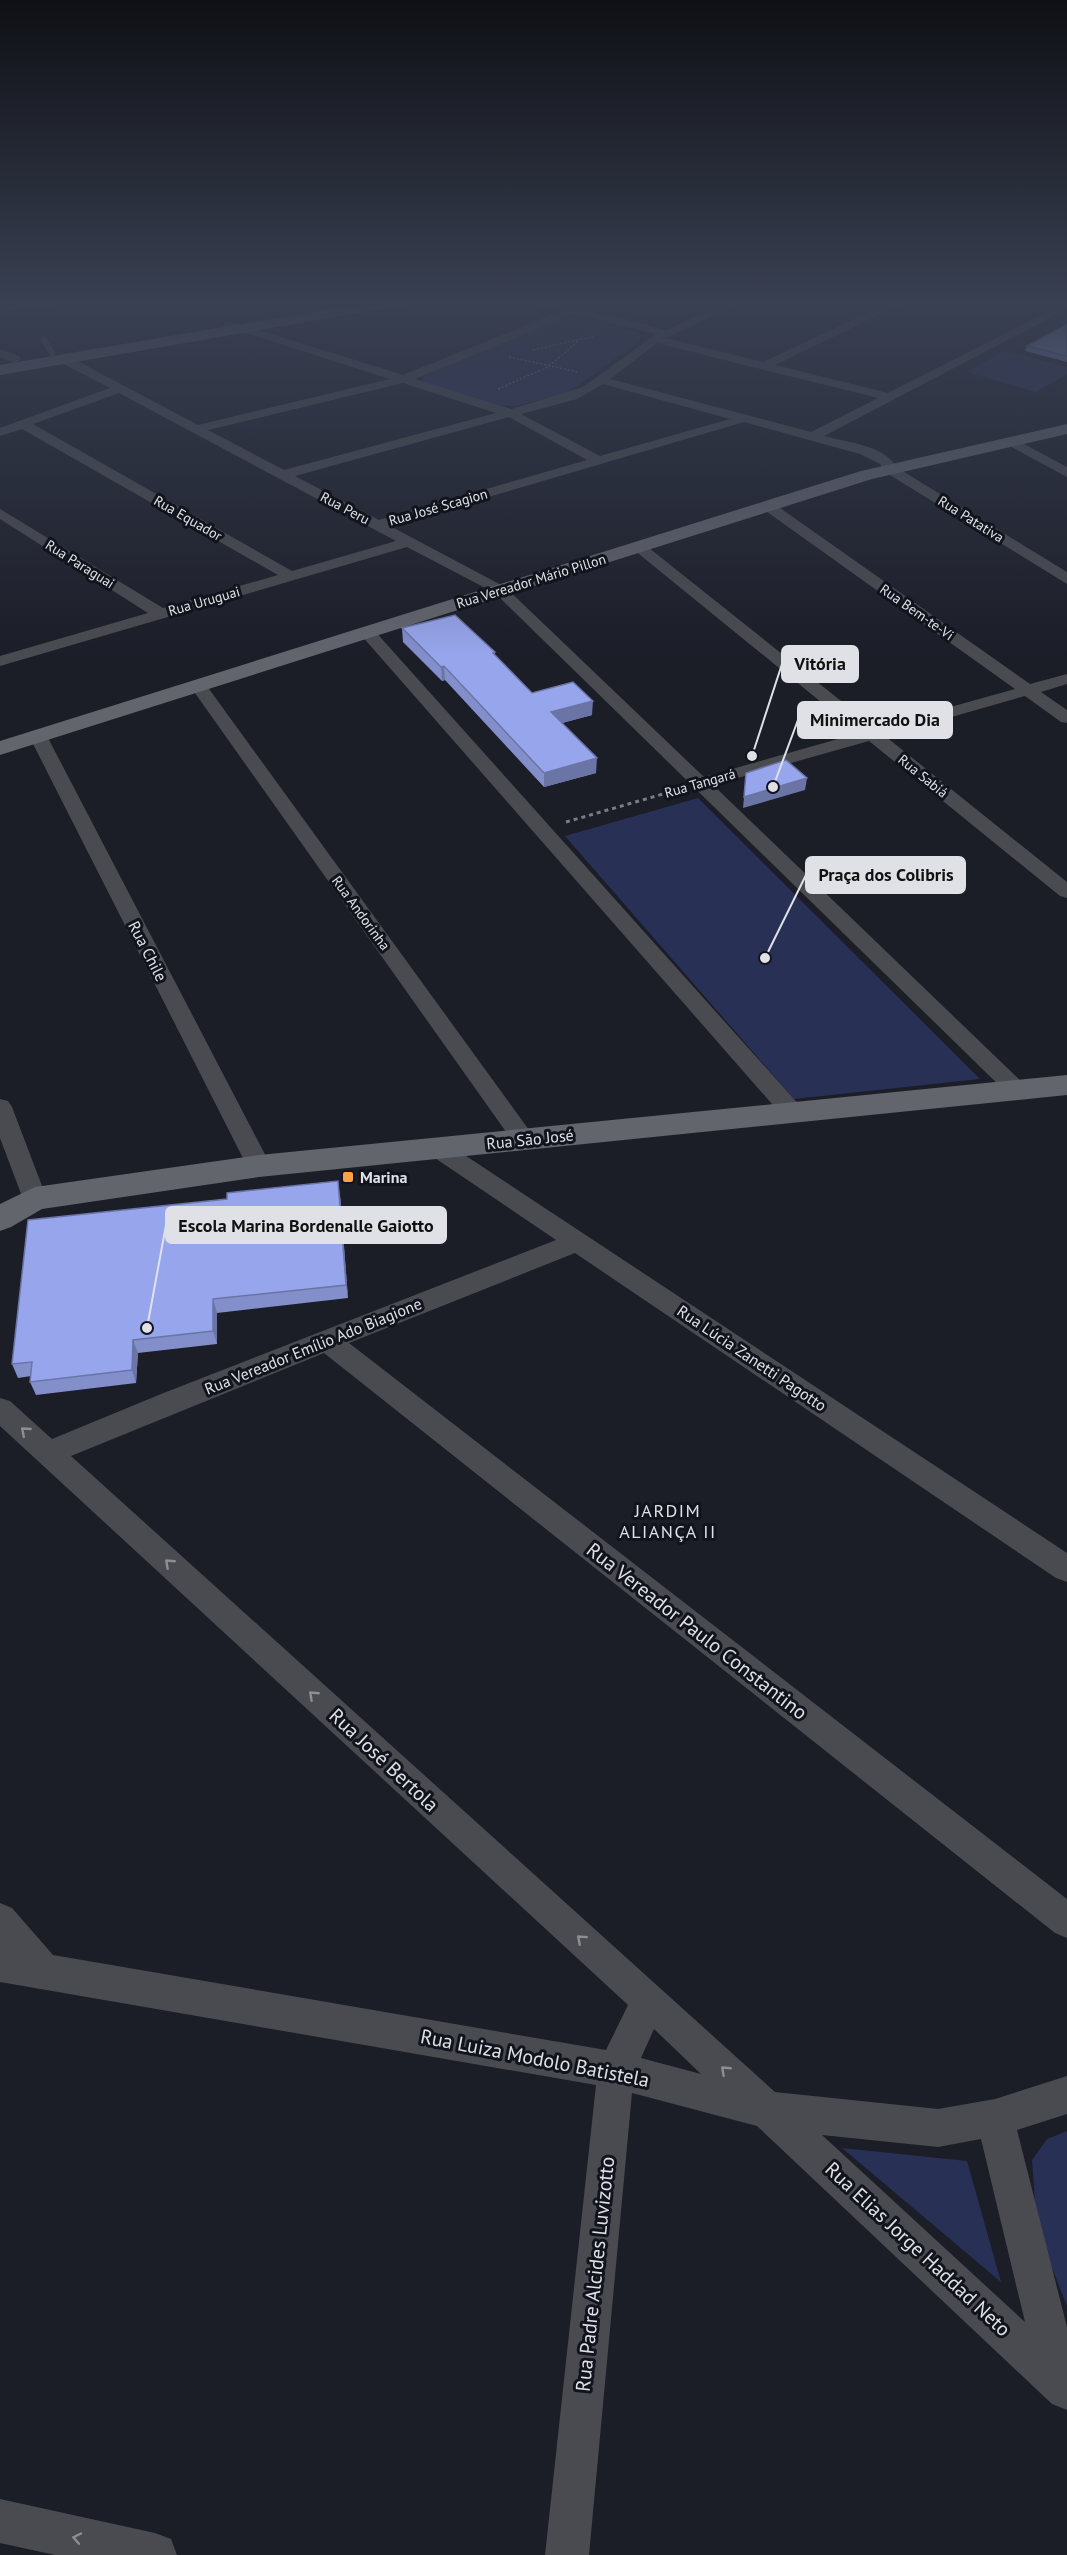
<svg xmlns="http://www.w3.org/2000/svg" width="1067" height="2555" font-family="'PT Sans',sans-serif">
<rect width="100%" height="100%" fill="#1b1d27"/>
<path fill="#293056" d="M571 317 634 331 640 334V341L567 393 516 406H500L422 382 423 376 557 320Z
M1005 351 1067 367V374L1036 392 966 372Z
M698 798 980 1079 794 1099 565 836Z
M1067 2131V2306L1037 2230 1032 2160 1047 2139Z
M842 2148 967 2161 1001 2282Z"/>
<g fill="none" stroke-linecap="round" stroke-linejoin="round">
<path stroke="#7b7d85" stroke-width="1.5" stroke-dasharray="2 2" stroke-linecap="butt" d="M533 350 595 336
M509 357 578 372
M498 389 548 367 581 339"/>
<path stroke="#7b7d85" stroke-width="3" stroke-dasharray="4 4" stroke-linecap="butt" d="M566 822 677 790"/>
<path stroke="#4a4b50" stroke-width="6" d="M44 340 52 353"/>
<path fill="#4a4b50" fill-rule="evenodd" d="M32 301H61L56 304 0 313V307Z
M530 301H551L666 330 729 301H744L666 338 763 362 893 301H908L775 365 888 393 1067 302V309L824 436C845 442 885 445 896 467L1067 572V584L885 472 880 464 860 454 744 422 390 526 505 587 704 777 859 733 634 550 632 547 634 544H644L875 728 1015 689 763 509 761 506 763 503H773L1030 684 1067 674V684L1041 692 1067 710V723L1061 722 1025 696 885 736 1067 882V898L1060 896 869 741 713 785 1025 1085 1028 1090 1025 1095 1017 1098 1009 1095 495 593 407 547 0 666V656L148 613 0 519V509L163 608 278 575 22 429 0 436V428L110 388 58 361V355H66L198 425 390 379 224 326V322H232L403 375 561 311ZM574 314 656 334 583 387 511 409 415 379ZM657 343 878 398 811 432 610 379ZM403 383 496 413 284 470 208 430ZM603 384 730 419 600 456 521 414 577 399ZM119 393 396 541 292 571 33 424ZM509 417 587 460 379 520 295 476Z
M0 349 19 356 21 359 15 363 0 357Z
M1011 437 1067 467V477L1006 444 1004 441Z
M367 627 373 629 802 1108 806 1114 802 1120 794 1122 786 1120 361 635 359 632Z
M198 681 204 682 532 1134 536 1140 532 1146 524 1148 516 1146 190 686Z
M38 731 44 732 47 736 271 1166 267 1172 259 1175 251 1172 247 1166 29 736 32 732Z
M0 1099 8 1101 12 1107 47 1199 44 1205 35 1208 26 1205 23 1199 0 1138Z
M437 1140 445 1142 1067 1553V1582L1056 1578 575 1253 349 1343 1067 1899V1938L1055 1933 324 1353 71 1456 775 2092 938 2109 995 2099 1067 2076V2114L1017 2130 1067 2327V2410L1052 2404 757 2126 632 2093 589 2555H545L596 2085 0 1982V1903L12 1908 53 1955 606 2050 628 2005 0 1426V1398L10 1401 52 1439 161 1394 556 1240 429 1154 425 1148 429 1142ZM654 2029 701 2074 641 2058ZM822 2135 938 2147 981 2139 1025 2322Z
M0 2499 155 2533 171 2539 177 2555H55L0 2543Z"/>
<path fill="#63656d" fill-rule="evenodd" d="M376 301H411L404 305 0 375V365Z
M1067 424V434L872 479 0 755V741L861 471Z
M1067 1075V1095L259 1177 42 1209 11 1227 0 1231V1204L35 1187 259 1155Z"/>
</g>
<path fill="#828fcb" d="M1067 324V362L1025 351 1027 346Z
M402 628 495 652V655L532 693 592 715 562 723 596 773 544 787 445 680 442 681 403 642Z
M340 1195 348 1298 217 1313V1344L138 1353 136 1383 36 1395 30 1382 31 1376 18 1378 12 1364 227 1199Z"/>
<path fill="#6a74a5" d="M444 666 445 680 442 681 441 667Z
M593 701 592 715 551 726V712Z
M597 758 596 773 544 787V773Z
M807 778 805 790 743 808 744 797Z
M338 1181 340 1195 348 1298 346 1285Z
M213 1299 217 1313V1344L213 1331Z
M133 1340 138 1353 136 1383 132 1370Z"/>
<path fill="#97a6ec" stroke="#6a74a5" stroke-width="1.5" d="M1067 324V356L1027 346Z
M455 615 495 652 493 653 532 693 573 682 593 701 551 712 597 758 544 773 444 666 441 667 402 628Z
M786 760 807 778 744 797 746 773Z
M338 1181 346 1285 213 1299V1331L133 1340 132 1370 30 1382 32 1362 12 1364 28 1220 227 1199V1193Z"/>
<defs><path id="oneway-chevron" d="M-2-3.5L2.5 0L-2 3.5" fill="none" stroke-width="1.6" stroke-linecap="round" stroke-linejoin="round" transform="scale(1.5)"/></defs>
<g stroke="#8d8e94">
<use href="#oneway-chevron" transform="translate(25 1431) rotate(-139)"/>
<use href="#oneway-chevron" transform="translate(169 1563) rotate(-137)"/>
<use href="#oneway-chevron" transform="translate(313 1695) rotate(-137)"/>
<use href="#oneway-chevron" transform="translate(581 1939) rotate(-138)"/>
<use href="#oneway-chevron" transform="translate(725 2070) rotate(-137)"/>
<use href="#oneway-chevron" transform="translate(77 2538) rotate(-168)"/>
</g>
<linearGradient id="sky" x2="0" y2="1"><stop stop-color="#0f1015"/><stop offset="0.46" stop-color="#394052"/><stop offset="1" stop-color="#394052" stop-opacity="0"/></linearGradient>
<rect width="1067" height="659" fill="url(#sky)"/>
<rect fill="#f6a247" stroke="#12141d" stroke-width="2" x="342" y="1171" width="12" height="12" rx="3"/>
<g text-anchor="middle" stroke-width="6" stroke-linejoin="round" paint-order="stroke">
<g font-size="14" fill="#dfe1e7" stroke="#12141d">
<text transform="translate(438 507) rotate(-16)" y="5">Rua José Scagion</text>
<text transform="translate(345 508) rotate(28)" y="5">Rua Peru</text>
<text transform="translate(188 518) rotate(30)" y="5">Rua Equador</text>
<text transform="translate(971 519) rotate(32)" y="5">Rua Patativa</text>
<text transform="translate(80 564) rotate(32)" y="5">Rua Paraguai</text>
<text transform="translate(531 581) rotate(-17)" y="5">Rua Vereador Mário Pillon</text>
<text transform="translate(204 601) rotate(-16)" y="5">Rua Uruguai</text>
<text transform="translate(917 612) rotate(35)" y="5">Rua Bem-te-Vi</text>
<text transform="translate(923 776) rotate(39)" y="5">Rua Sabiá</text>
<text transform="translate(700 783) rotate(-16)" y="5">Rua Tangará</text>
<text transform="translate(361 913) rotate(54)" y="5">Rua Andorinha</text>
</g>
<g font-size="16" fill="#dfe1e7" stroke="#12141d">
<text transform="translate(148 951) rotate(63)" y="6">Rua Chile</text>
<text transform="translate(530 1139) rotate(-6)" y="6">Rua São José</text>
<text transform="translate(313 1346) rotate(-22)" y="6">Rua Vereador Emílio Ado Biagione</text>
<text transform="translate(752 1358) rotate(34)" y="6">Rua Lúcia Zanetti Pagotto</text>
</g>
<g font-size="16" font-weight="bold" fill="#dfe1e7" stroke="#12141d" text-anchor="start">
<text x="360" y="1183">Marina</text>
</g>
<g font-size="18" letter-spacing="1.5" fill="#dfe1e7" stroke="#12141d">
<text x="668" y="1517">JARDIM<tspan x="668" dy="21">ALIANÇA II</tspan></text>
</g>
<g font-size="20" fill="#dfe1e7" stroke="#12141d">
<text transform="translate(697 1631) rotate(38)" y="7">Rua Vereador Paulo Constantino</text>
<text transform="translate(384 1760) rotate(43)" y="7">Rua José Bertola</text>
<text transform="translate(535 2058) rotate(11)" y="7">Rua Luiza Modolo Batistela</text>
<text transform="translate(918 2249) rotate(43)" y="7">Rua Elias Jorge Haddad Neto</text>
<text transform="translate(595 2274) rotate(-84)" y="7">Rua Padre Alcides Luvizotto</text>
</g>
</g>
<path fill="none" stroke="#dfe1e7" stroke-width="2" d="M752 756L782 664M773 787L798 720M765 958L806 875M147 1328L166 1225"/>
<g fill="#dfe1e7" stroke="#12141d" stroke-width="2">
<circle cx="752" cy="756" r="6"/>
<circle cx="773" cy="787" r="6"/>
<circle cx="765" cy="958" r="6"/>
<circle cx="147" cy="1328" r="6"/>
</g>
<g fill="#dfe1e7" stroke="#dfe1e7" stroke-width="2">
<rect x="782" y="646" width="76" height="36" rx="6"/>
<rect x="798" y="702" width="154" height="36" rx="6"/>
<rect x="806" y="857" width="159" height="36" rx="6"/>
<rect x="166" y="1207" width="280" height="36" rx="6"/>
</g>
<g font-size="18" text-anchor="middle" font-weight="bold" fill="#111">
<text x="820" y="670">Vitória</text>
<text x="875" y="726">Minimercado Dia</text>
<text x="886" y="881">Praça dos Colibris</text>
<text x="306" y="1232">Escola Marina Bordenalle Gaiotto</text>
</g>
</svg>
